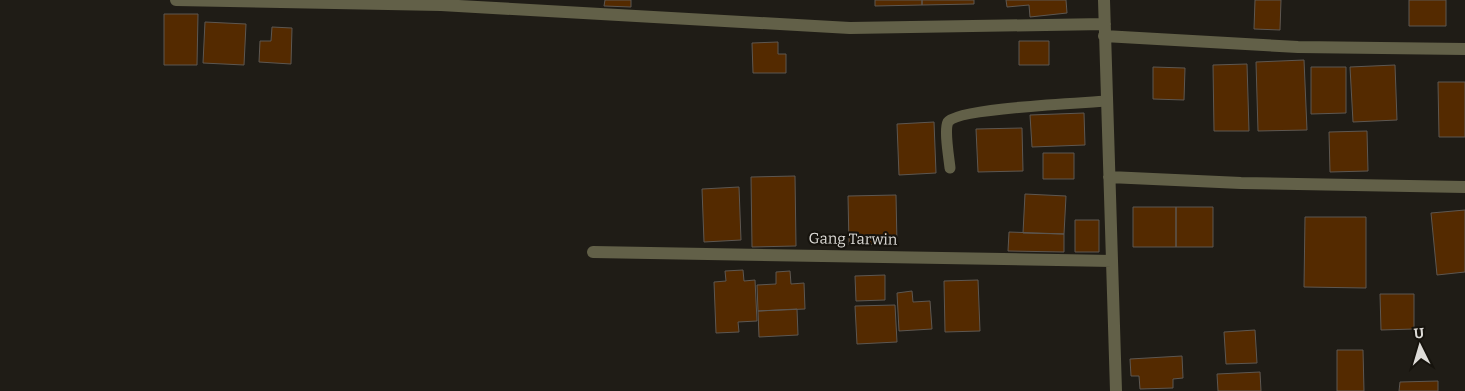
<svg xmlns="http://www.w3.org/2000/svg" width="1465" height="391" font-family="Bitter,serif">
<rect width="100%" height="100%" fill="#1f1c16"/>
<path fill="#542a00" stroke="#5d5751" d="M605 0H631V7L604 6Z
M875 0H922V5L875 6Z
M922 0H974V4L922 5Z
M1006 0H1066L1067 13 1030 17 1029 5 1007 7Z
M1255 0H1281L1280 30 1254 29Z
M1409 0H1446V26H1409Z
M164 14H198L197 65H164Z
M205 22 246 24 244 65 203 63Z
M272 27 292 28 291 64 259 62 260 41H271Z
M1019 41H1049V65H1019Z
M778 42V54H786V73H753L752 43Z
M1304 60 1307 130 1258 131 1256 62Z
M1247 64 1249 131H1214L1213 65Z
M1395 65 1397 120 1353 122 1350 67Z
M1153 67 1185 68 1184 100 1153 99Z
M1311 67H1346V113L1311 114Z
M1438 82H1465V137H1439Z
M1084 113 1085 145 1032 147 1030 115Z
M934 122 936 173 899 175 897 124Z
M1022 128 1023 171 978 172 976 129Z
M1367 131 1368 171 1330 172 1329 132Z
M1043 153H1074V179H1043Z
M795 176 796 246 752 247 751 177Z
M739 187 741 240 704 242 702 189Z
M1025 194 1066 196 1064 234 1023 233Z
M896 195 897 244 849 245 848 196Z
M1133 207H1176V247H1133Z
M1176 207H1213V247H1176Z
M1465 210V272L1437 275 1431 213Z
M1305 217H1366V288L1304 287Z
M1075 220H1099V252H1075Z
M1009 232 1064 234V252L1008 251Z
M743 270 744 281 755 280 757 321 738 322 739 332 716 333 714 282 726 281 725 271Z
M790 271 791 284 804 283 805 309 758 311 757 285 776 284V272Z
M885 275V300L856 301 855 276Z
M978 280 980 331 945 332 944 281Z
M912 291 913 302 930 301 932 329 899 331 897 293Z
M1380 294H1414V329L1381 330Z
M895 305 897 342 857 344 855 306Z
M797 309 798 335 759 337 758 311Z
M1255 330 1257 363 1226 364 1224 332Z
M1337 350H1363L1364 391H1337Z
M1182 356 1183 378 1173 379V388L1140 389 1139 376H1131L1130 359Z
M1260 372 1261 391H1218L1217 374Z
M1438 381V391H1399L1400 382Z"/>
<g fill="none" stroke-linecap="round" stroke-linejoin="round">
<path stroke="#626048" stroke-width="11" d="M950 168C949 158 944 130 948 122 957 108 1084 103 1106 101"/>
<path stroke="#626048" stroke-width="12" d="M176 0 441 5 850 28 1105 24
M1104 0 1116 391
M1104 36 1298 47 1465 49
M1109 177 1241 183 1465 187
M593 252 1112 261"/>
</g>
<g text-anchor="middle" stroke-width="4.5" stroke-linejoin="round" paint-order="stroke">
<g font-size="15" fill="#dedcd8" stroke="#16130d">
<text transform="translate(853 239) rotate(1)" y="5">Gang Tarwin</text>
</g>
</g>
<g transform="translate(1420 346) rotate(355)" stroke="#16130d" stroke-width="4" paint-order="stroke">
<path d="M0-4L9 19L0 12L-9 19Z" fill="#dedcd8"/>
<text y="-8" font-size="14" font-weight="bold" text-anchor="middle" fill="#dedcd8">U</text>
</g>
</svg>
